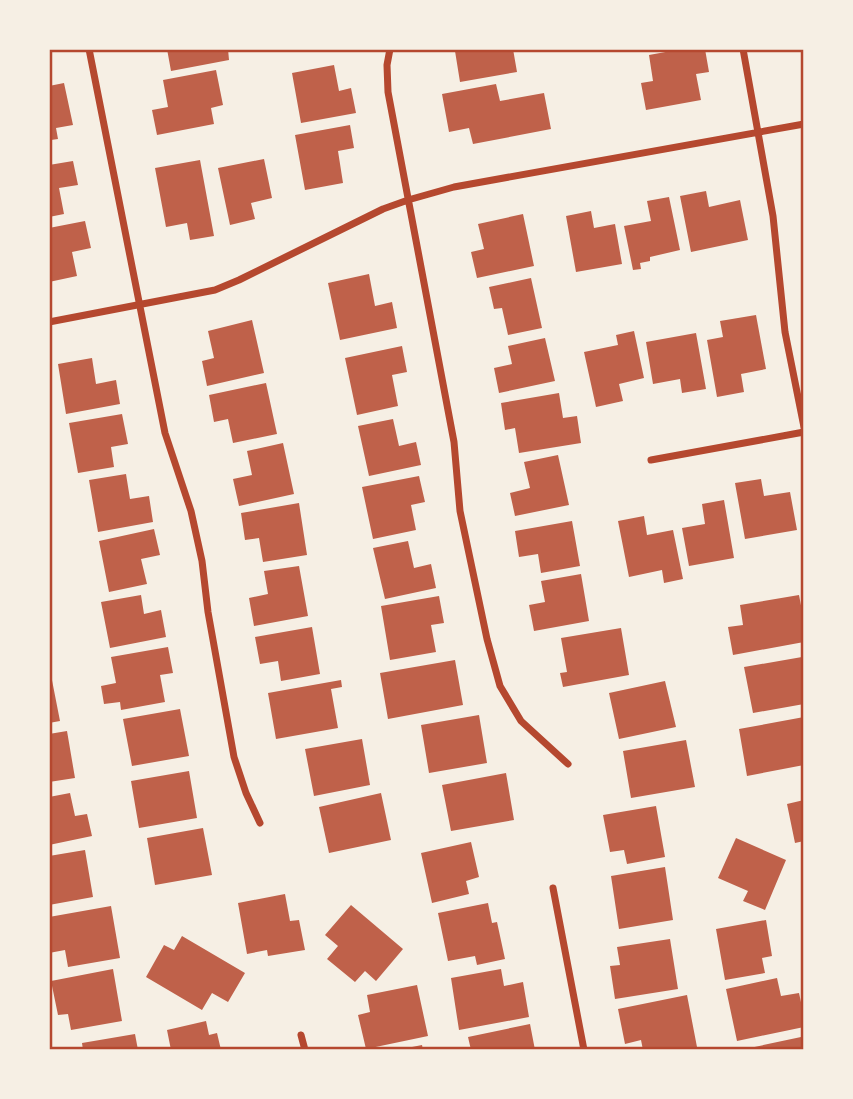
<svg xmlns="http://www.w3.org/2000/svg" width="853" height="1099" font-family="'Golos Text',sans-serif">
<rect width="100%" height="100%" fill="#f6efe4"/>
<path fill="#bf614a" d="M167 49H228L229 60 171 71Z
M467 49H513L517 72 460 82 455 51Z
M682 49H705L709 72 696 74 701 100 646 110 641 83 653 81 649 55Z
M334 65 339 91 351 88 356 113 301 123 292 73Z
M216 70 223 105 211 108 214 124 157 135 152 110 168 107 163 80Z
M64 83 73 125 56 128 58 139 51 140 49 128V86Z
M496 84 500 101 544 93 551 129 473 144 469 128 449 132 442 94Z
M350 125 354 148 338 151 343 183 305 190 295 135Z
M264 159 272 198 251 203 255 219 230 225 218 168Z
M200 160 214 236 190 240 187 223 166 227 155 168Z
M73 161 78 185 59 188 64 214 49 217V165Z
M706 191 709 207 740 200 748 240 691 252 680 196Z
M669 197 680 250 650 257V261L640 263 641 269 633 270 624 226 651 221 647 201Z
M591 211 594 228 615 224 622 264 576 272 566 216Z
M523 214 534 266 477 278 471 252 484 249 478 224Z
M85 221 91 248 72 252 77 276 49 282V228Z
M369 274 375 306 392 302 397 328 340 340 328 283Z
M531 278 542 328 508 335 502 308 494 309 489 287Z
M756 315 766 369 741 374 744 392 717 397 707 340 723 337 720 321Z
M252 320 264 373 207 386 202 361 214 358 208 331Z
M634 331 644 378 619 384 623 401 596 407 584 352 618 345 616 335Z
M696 333 706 389 682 393 680 379 653 384 646 342Z
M545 338 555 381 499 393 494 368 512 364 508 346Z
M402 346 407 372 392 375 398 406 357 415 345 358Z
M92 358 96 384 116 380 120 404 66 414 58 364Z
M266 383 277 434 233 443 228 419 214 422 209 395Z
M559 393 563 418 577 416 581 443 519 453 515 428 505 430 501 403Z
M122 414 128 444 111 447 114 467 78 473 69 423Z
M393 419 399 446 416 442 421 465 369 476 358 426Z
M283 443 294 494 239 506 233 479 252 475 247 451Z
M558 455 569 505 515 516 510 493 530 488 524 462Z
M126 474 130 499 149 496 153 522 98 532 89 480Z
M419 476 425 502 411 505 416 530 373 539 362 487Z
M761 479 764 496 790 492 797 530 745 539 735 483Z
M724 500 734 558 689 566 682 528 705 524 702 504Z
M299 503 307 555 263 562 259 538 245 540 241 513Z
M644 516 647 535 673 530 683 579 664 583 662 570 629 577 618 521Z
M572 521 580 566 541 573 538 554 519 557 515 531Z
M154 529 160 555 141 559 147 584 109 592 99 541Z
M408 541 414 568 431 564 436 588 385 599 373 548Z
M299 566 308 616 254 626 249 598 268 594 264 571Z
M581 574 589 621 534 631 529 605 545 602 541 581Z
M141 595 144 614 161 610 166 637 110 648 101 602Z
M799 595 804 621V642L733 655 728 627 743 625 740 605Z
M439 596 444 623 431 625 436 652 390 660 381 606Z
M312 627 320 674 281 681 278 661 260 664 255 637Z
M621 628 629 675 563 687 560 673 567 672 561 638Z
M168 647 173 673 160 675 165 702 121 710 120 702 104 704 101 686 116 683 111 657Z
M802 657 804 671V704L753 713 744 667Z
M455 660 463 705 388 719 380 673Z
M49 670H50L60 721 49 723Z
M341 680 342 687 331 689 338 728 276 739 268 693Z
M665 681 676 727 619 739 609 693Z
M180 709 189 756 132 766 123 719Z
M479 715 487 763 429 773 421 725Z
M804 717V765L747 776 739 729Z
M67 731 75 778 49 782V734Z
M362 739 370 785 314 796 305 749Z
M686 740 695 787 631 798 623 751Z
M189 771 197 818 139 828 131 781Z
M506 773 514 820 451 831 442 785Z
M70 793 75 816 87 814 92 836 49 845V797Z
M381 793 391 840 329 853 319 807Z
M804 800V841L795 843 787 804Z
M656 806 665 857 627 864 624 850 610 852 603 815Z
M203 828 212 875 155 885 147 838Z
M736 838 786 860 765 910 743 901 748 891 718 878Z
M471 842 479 877 466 881 469 894 432 903 421 853Z
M85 850 93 897 49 905V856Z
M665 867 673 920 619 929 611 876Z
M285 894 290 921 299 920 305 950 268 956 267 950 247 954 238 903Z
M488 903 492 923 497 922 505 959 477 965 475 956 448 961 438 913Z
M351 905 403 949 376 981 365 971 355 982 327 959 338 946 325 935Z
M111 906 120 958 68 967 65 950 49 953V917Z
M766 920 772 956 762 958 765 973 725 980 716 929Z
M182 936 245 973 228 1002 212 993 202 1010 146 977 164 945 174 950Z
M670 939 678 989 615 999 610 966 620 965 617 947Z
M113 969 122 1021 71 1030 68 1014 58 1015 51 981Z
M501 969 504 986 523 982 529 1017 459 1030 451 978Z
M777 978 781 996 799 993 804 1016V1027L737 1041 726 989Z
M417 985 428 1036 366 1049 358 1015 370 1012 367 995Z
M687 995 697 1047 681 1050H643L641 1040 625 1044 618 1009Z
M206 1021 209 1035 217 1033 221 1050H171L167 1030Z
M530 1024 535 1050H471L468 1037Z
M135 1034 138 1050H83L82 1043Z
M801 1037 804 1050H745V1049Z
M422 1045 423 1050H402V1049Z"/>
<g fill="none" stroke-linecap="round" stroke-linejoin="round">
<path stroke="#b5482f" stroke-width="7" d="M89 49 165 433 191 511 202 561 208 612 234 757 246 793 260 823
M390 49 387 65 388 92 454 442 460 511 487 639 500 686 521 721 568 764
M743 49 773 216 785 332 804 427
M49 322 215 290 239 280 383 209 408 200 454 187 804 124
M651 460 804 432
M553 888 584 1050
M301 1035 305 1050"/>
</g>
<rect width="853" height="1099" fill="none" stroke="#f6efe4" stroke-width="102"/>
<rect x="51" y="51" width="751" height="997" fill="none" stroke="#b5482f" stroke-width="2.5"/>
</svg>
